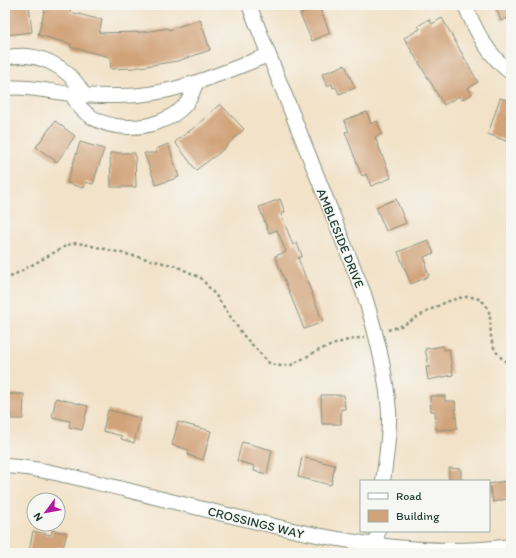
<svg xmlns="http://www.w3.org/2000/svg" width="516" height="558" font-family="Itim,sans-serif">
<rect width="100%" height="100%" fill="#f6f6f2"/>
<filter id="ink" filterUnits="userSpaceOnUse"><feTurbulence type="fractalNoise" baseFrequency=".025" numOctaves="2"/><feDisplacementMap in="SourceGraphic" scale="8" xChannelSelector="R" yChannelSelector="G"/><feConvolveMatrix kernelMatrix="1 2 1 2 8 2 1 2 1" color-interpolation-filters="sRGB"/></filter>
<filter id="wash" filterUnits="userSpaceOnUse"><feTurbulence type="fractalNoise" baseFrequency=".012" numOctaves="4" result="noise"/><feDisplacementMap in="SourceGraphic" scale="16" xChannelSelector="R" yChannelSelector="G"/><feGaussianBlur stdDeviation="0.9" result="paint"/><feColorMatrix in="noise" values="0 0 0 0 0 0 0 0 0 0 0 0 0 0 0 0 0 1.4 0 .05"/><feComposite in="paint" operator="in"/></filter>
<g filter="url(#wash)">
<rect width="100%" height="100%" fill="#f2e2c8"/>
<g id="blocks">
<path fill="#d1a379" d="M5 5H29L32 32 6 35Z
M46 5H72L70 12 102 20 99 33 144 32 168 28 169 30 200 19 210 50 178 61 133 68 111 69 110 57 70 47 71 44 38 35Z
M495 5H511V16L501 21Z
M319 6 330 33 312 41 300 14Z
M442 18 478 82 468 88 472 94 461 100 459 96 444 105 404 38 420 29 418 26 429 19 432 24Z
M345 65 355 88 339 94 336 87 333 88 332 84 327 86 322 74Z
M500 98 511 102V143L488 134Z
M220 104 244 129 219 153 196 170 175 142 196 126Z
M367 112 371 124 377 121 382 134 375 137 391 178 371 186 366 174 362 176 345 132 349 131 344 120Z
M55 121 75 136 57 162 36 147Z
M80 142 104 149 93 184 86 182 84 188 67 183Z
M168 144 179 177 156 185 144 153H157L156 149Z
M110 153H135L136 187H111Z
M280 199 285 212 281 214 293 245 297 243 302 256 298 258 323 322 304 329 275 256 286 252 277 230 269 233 259 207Z
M396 199 406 223 386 231 376 207Z
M428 240 434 253 424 257 427 264 425 265 429 276 411 284 398 252Z
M443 346 444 350 449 349 453 375 428 380 426 367H429L425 349Z
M5 394H24L23 419H11V413H5Z
M321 395H344L345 409H341V424H322Z
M430 396H445V401H455L457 429 436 430 435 411H431Z
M56 398 88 406 82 430 69 427 70 421 52 417Z
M108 410 140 418 134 443 121 439 122 436 103 431Z
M178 422 211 431 203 460 188 455 189 450 172 445Z
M242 442 272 450 267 474 254 471 255 466 237 461Z
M302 457 335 465 331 485 298 477Z
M449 468 461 469V481H449Z
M511 480V498L493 502 489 484Z
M52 530 67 533 63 548 57 547 56 553H38L29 551 33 531 51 535Z"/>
</g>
</g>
<g filter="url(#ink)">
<use href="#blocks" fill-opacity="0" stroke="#88907e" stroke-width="1"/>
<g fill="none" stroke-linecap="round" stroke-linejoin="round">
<g stroke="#88907e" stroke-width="16">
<path id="minor" d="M249 5 364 294C376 332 386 371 389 411 390 434 386 458 383 481
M465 5C476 32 488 55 511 73
M5 58C37 50 69 66 84 95
M5 88C28 86 48 91 71 94 86 96 102 96 117 96 170 97 220 74 268 55
M72 94C89 136 157 136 185 105 191 99 193 91 196 83
M5 466C46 468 87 481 127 490 169 501 211 511 253 521 337 541 425 558 511 546
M375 553 378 531"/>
</g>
<path stroke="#88907e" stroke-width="2.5" stroke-dasharray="3 3" stroke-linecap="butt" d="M5 280 66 246 72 243 84 244 176 266 201 278 217 297 243 335 270 364 281 366 291 365 321 349 344 341 364 337
M388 330C394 328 400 327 405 324 423 315 464 285 483 302 500 318 477 345 511 365"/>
<use href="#minor" stroke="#fff" stroke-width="14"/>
</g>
</g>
<g text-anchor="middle" stroke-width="3" stroke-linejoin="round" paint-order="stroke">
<g font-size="13" fill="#1f3d34" stroke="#f6f6f2">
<text transform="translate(341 238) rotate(68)" y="5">AMBLESIDE DRIVE</text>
<text transform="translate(256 522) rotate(14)" y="5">CROSSINGS WAY</text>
</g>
</g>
<rect width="516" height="558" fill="none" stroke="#f6f6f2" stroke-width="20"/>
<rect x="360" y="480" width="130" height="52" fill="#f6f6f2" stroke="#a0aca6"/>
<rect x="368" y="493" width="20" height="6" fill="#ffffff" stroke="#a0aca6"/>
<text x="396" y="500" font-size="12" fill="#1f3d34">Road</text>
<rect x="368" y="510" width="20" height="12" fill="#d1a379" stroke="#a0aca6"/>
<text x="396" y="520" font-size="12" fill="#1f3d34">Building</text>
<g transform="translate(46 512) rotate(238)"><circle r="19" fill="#f6f6f2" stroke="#a0aca6"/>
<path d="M0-3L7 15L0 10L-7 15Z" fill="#b5179e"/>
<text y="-6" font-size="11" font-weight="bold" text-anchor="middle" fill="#1f3d34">N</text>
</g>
</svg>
